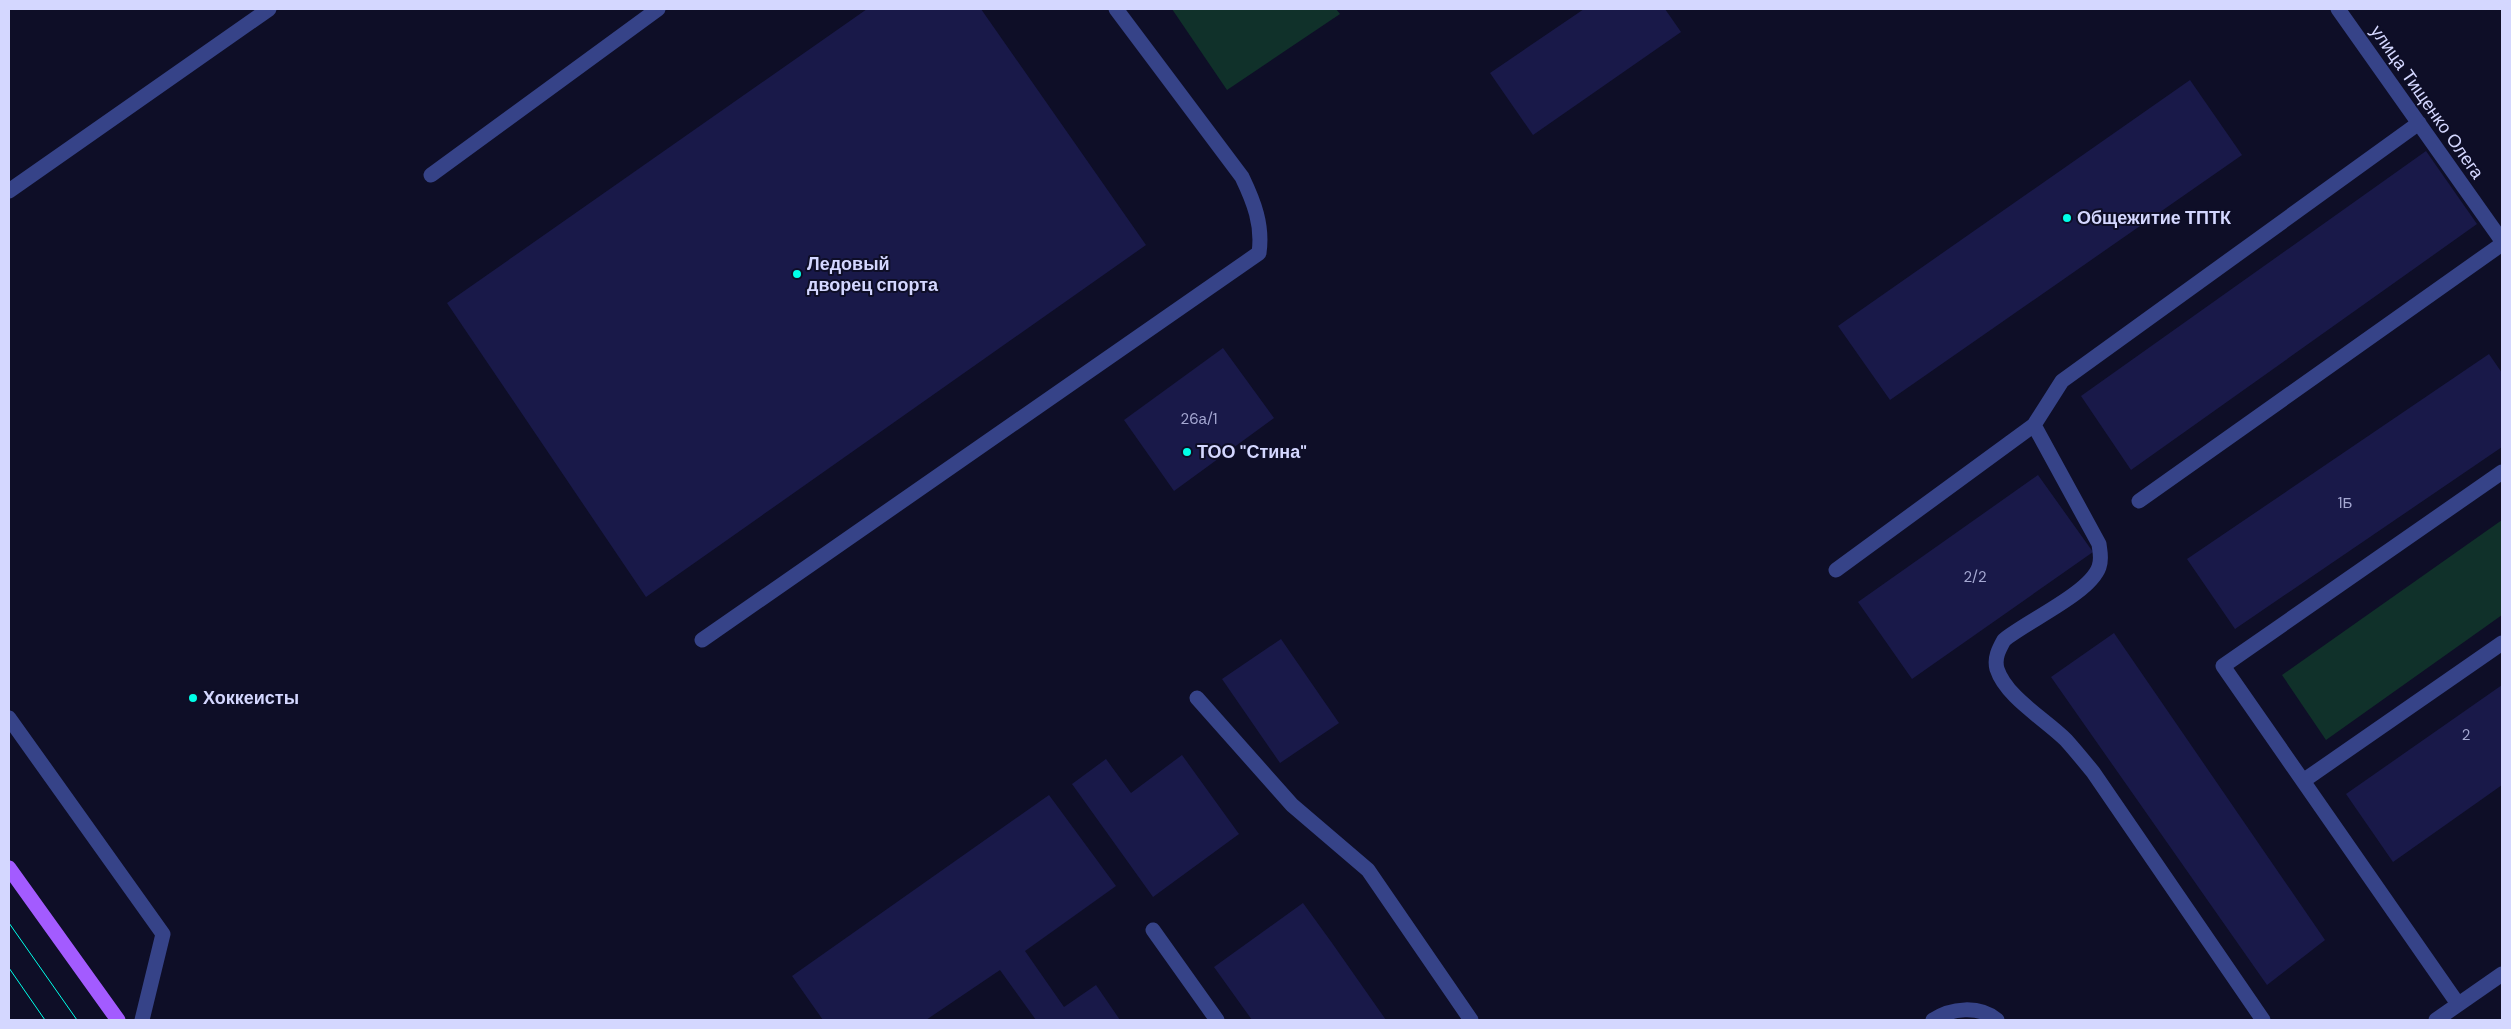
<svg xmlns="http://www.w3.org/2000/svg" width="2511" height="1029" font-family="'DM Sans',sans-serif">
<rect width="100%" height="100%" fill="#0e0e27"/>
<path fill="#10312a" d="M1172 9H1336L1340 14 1227 90Z
M2502 520V615L2326 740 2282 675Z"/>
<path fill="#191949" d="M867 9H981L1146 245 646 597 447 303Z
M1584 9H1665L1681 32 1533 135 1490 73Z
M2190 80 2242 155 1890 400 1838 326Z
M2426 151 2477 224 2131 470 2081 396Z
M1223 348 1274 418 1174 491 1124 420Z
M2489 354 2502 373V447L2235 629 2187 559Z
M2038 475 2093 552 1912 679 1858 602Z
M2114 633 2325 940 2267 985 2051 677Z
M1281 639 1339 723 1280 763 1222 679Z
M2502 685V785L2393 862 2346 794Z
M1182 755 1239 834 1153 897 1072 784 1106 759 1131 793Z
M1049 795 1116 886 1025 951 1064 1007 1096 985 1120 1020H1036L1000 970 926 1020H823L792 976Z
M1303 903 1332 943 1386 1020H1252L1214 967Z"/>
<g fill="none" stroke-linecap="round" stroke-linejoin="round">
<path stroke="#364388" stroke-width="15" d="M2338 9 2502 241
M431 175 658 9
M9 191 269 9
M2034 425 2099 544C2100 552 2102 559 2099 567 2090 593 2027 621 2004 640 1999 649 1994 658 1997 669 2006 697 2045 719 2066 740 2075 750 2084 761 2093 772L2263 1020
M2139 501 2502 244
M1836 570 2034 425 2062 381 2419 123
M702 640 1259 253C1263 225 1254 202 1242 177L1116 9
M1197 698 1292 805 1368 870 1471 1020
M9 718 163 934 142 1020
M2303 781 2502 643
M1153 930 1217 1020
M2458 1004 2223 666 2502 472
M1933 1020C1951 1008 1979 1005 1997 1020
M2436 1020 2502 974"/>
<path stroke="#a35bff" stroke-width="15" d="M9 868 118 1020"/>
<path stroke="#00ffe8" stroke-width="1" d="M9 923 77 1020
M9 968 45 1020"/>
</g>
<g fill="#00ffe8" stroke="#0e0e27" stroke-width="2">
<circle cx="2067" cy="218" r="5"/>
<circle cx="797" cy="274" r="5"/>
<circle cx="1187" cy="452" r="5"/>
<circle cx="193" cy="698" r="5"/>
</g>
<g text-anchor="middle" stroke-width="4" stroke-linejoin="round" paint-order="stroke">
<g font-size="15" fill="#a5a8d2">
<text x="1199" y="424">26а/1</text>
<text x="2345" y="508">1Б</text>
<text x="1975" y="582">2/2</text>
<text x="2466" y="740">2</text>
</g>
<g font-size="18" fill="#d4d7ff" stroke="#0e0e27">
<text transform="translate(2427 102) rotate(55)" y="6">улица Тищенко Олега</text>
</g>
<g font-size="18" font-weight="bold" fill="#d4d7ff" stroke="#0e0e27" text-anchor="start">
<text x="2077" y="224">Общежитие ТПТК</text>
<text x="807" y="270">Ледовый<tspan x="807" dy="21">дворец спорта</tspan></text>
<text x="1197" y="458">ТОО "Стина"</text>
<text x="203" y="704">Хоккеисты</text>
</g>
</g>
<rect width="2511" height="1029" fill="none" stroke="#d4d7ff" stroke-width="20"/>
</svg>
